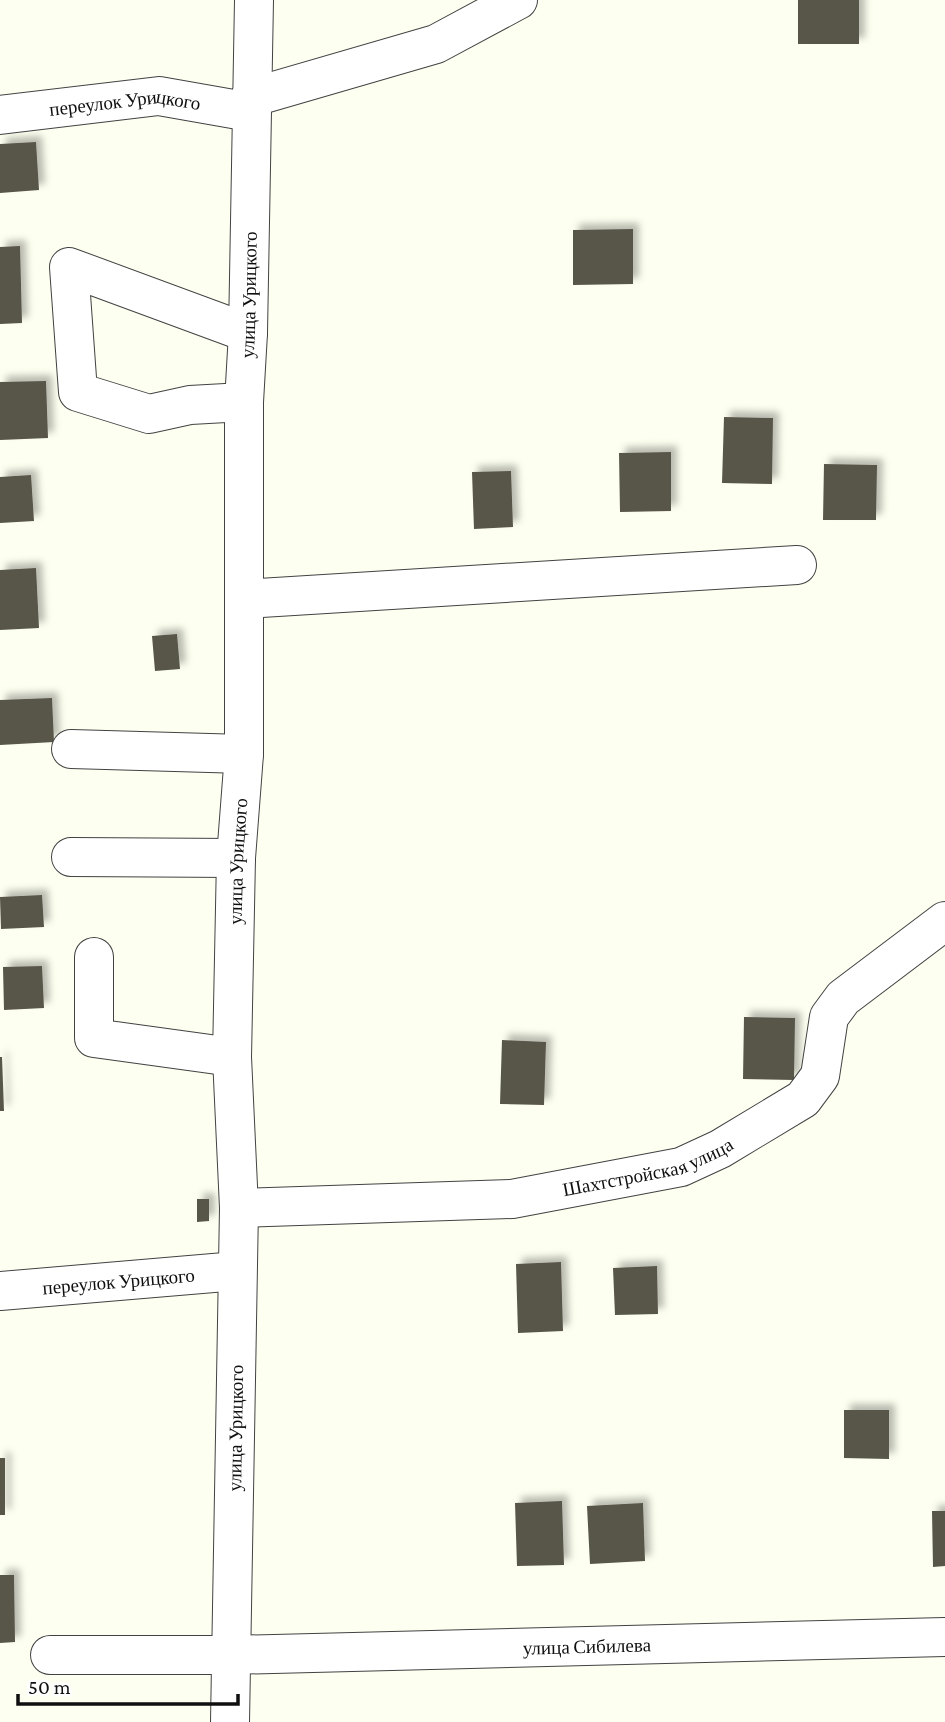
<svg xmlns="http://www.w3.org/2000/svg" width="945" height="1722" font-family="'Crimson Pro',serif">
<defs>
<filter id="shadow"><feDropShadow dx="6" dy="-6" stdDeviation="3.5" flood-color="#0004"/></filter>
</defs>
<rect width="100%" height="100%" fill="#fdfff0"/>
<path fill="#59544a" filter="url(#shadow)" d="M798 0H859V44H798Z
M36 142 39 190 0 193V144Z
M633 229V284L573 285V230Z
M20 246 22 323 0 324V247Z
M46 381 48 438 0 440V382Z
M724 417 773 418 772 484 722 483Z
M671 452V511L620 512 619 453Z
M824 464 877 465 876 520H823Z
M511 471 513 527 474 529 472 472Z
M31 475 34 521 0 523V477Z
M36 568 39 628 0 630V570Z
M177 634 180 669 155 671 152 636Z
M52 698 54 742 0 745V700Z
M42 895 44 927 1 929 0 897Z
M42 966 44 1008 4 1010 3 967Z
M744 1017 795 1018 794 1080 743 1079Z
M502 1040 546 1042 544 1105 500 1104Z
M0 1057H2L4 1111H0Z
M197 1199H209V1221L197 1222Z
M561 1262 563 1331 518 1333 516 1264Z
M657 1266 658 1314 615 1315 613 1268Z
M844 1410H889V1459L844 1458Z
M0 1458H5V1515H0Z
M562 1501 564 1565 517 1566 515 1503Z
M643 1503 645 1561 590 1564 587 1506Z
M932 1511H945V1566L933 1567Z
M0 1575H14L15 1642 0 1643Z"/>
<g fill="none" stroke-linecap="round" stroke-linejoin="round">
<g stroke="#424242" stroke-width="40">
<g id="minor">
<path d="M250 98 436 44 518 0"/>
<path id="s1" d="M0 115 159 96 250 112"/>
<path d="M244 402 190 405 149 414 78 392 69 267 248 333"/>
<path d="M244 599 797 565"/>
<path d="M71 749 244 754"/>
<path d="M71 857 236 858"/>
<path d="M94 957V1038L232 1057"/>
<path id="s2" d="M239 1208 512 1199 681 1167 720 1149 803 1099 820 1076 829 1017 843 998 945 921"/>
<path id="s3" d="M0 1291 237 1271"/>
<path id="s4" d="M50 1655H230L945 1637"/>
<path id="s5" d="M230 1722 239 1208 232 1057 236 858 244 754V402L248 333 254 0"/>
</g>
</g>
<use href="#minor" stroke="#fff" stroke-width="38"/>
</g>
<g text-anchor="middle" stroke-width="7" stroke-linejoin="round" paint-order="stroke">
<g font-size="19" fill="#0f0f0f" stroke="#fff">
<text dy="7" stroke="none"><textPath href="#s1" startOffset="126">переулок Урицкого</textPath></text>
<text dy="7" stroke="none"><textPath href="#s5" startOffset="1428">улица Урицкого</textPath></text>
<text dy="7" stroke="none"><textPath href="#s5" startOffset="861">улица Урицкого</textPath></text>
<text dy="7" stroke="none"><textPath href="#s2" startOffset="413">Шахтстройская улица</textPath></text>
<text dy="7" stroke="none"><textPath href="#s3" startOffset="119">переулок Урицкого</textPath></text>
<text dy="7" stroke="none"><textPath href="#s5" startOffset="294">улица Урицкого</textPath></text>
<text dy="7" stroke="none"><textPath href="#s4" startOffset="537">улица Сибилева</textPath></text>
</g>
</g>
<path d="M18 1694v10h220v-10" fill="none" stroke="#0f0f0f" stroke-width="3.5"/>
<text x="28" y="1694" font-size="21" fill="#0f0f0f" stroke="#ffffff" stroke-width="5" paint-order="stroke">50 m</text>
</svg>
